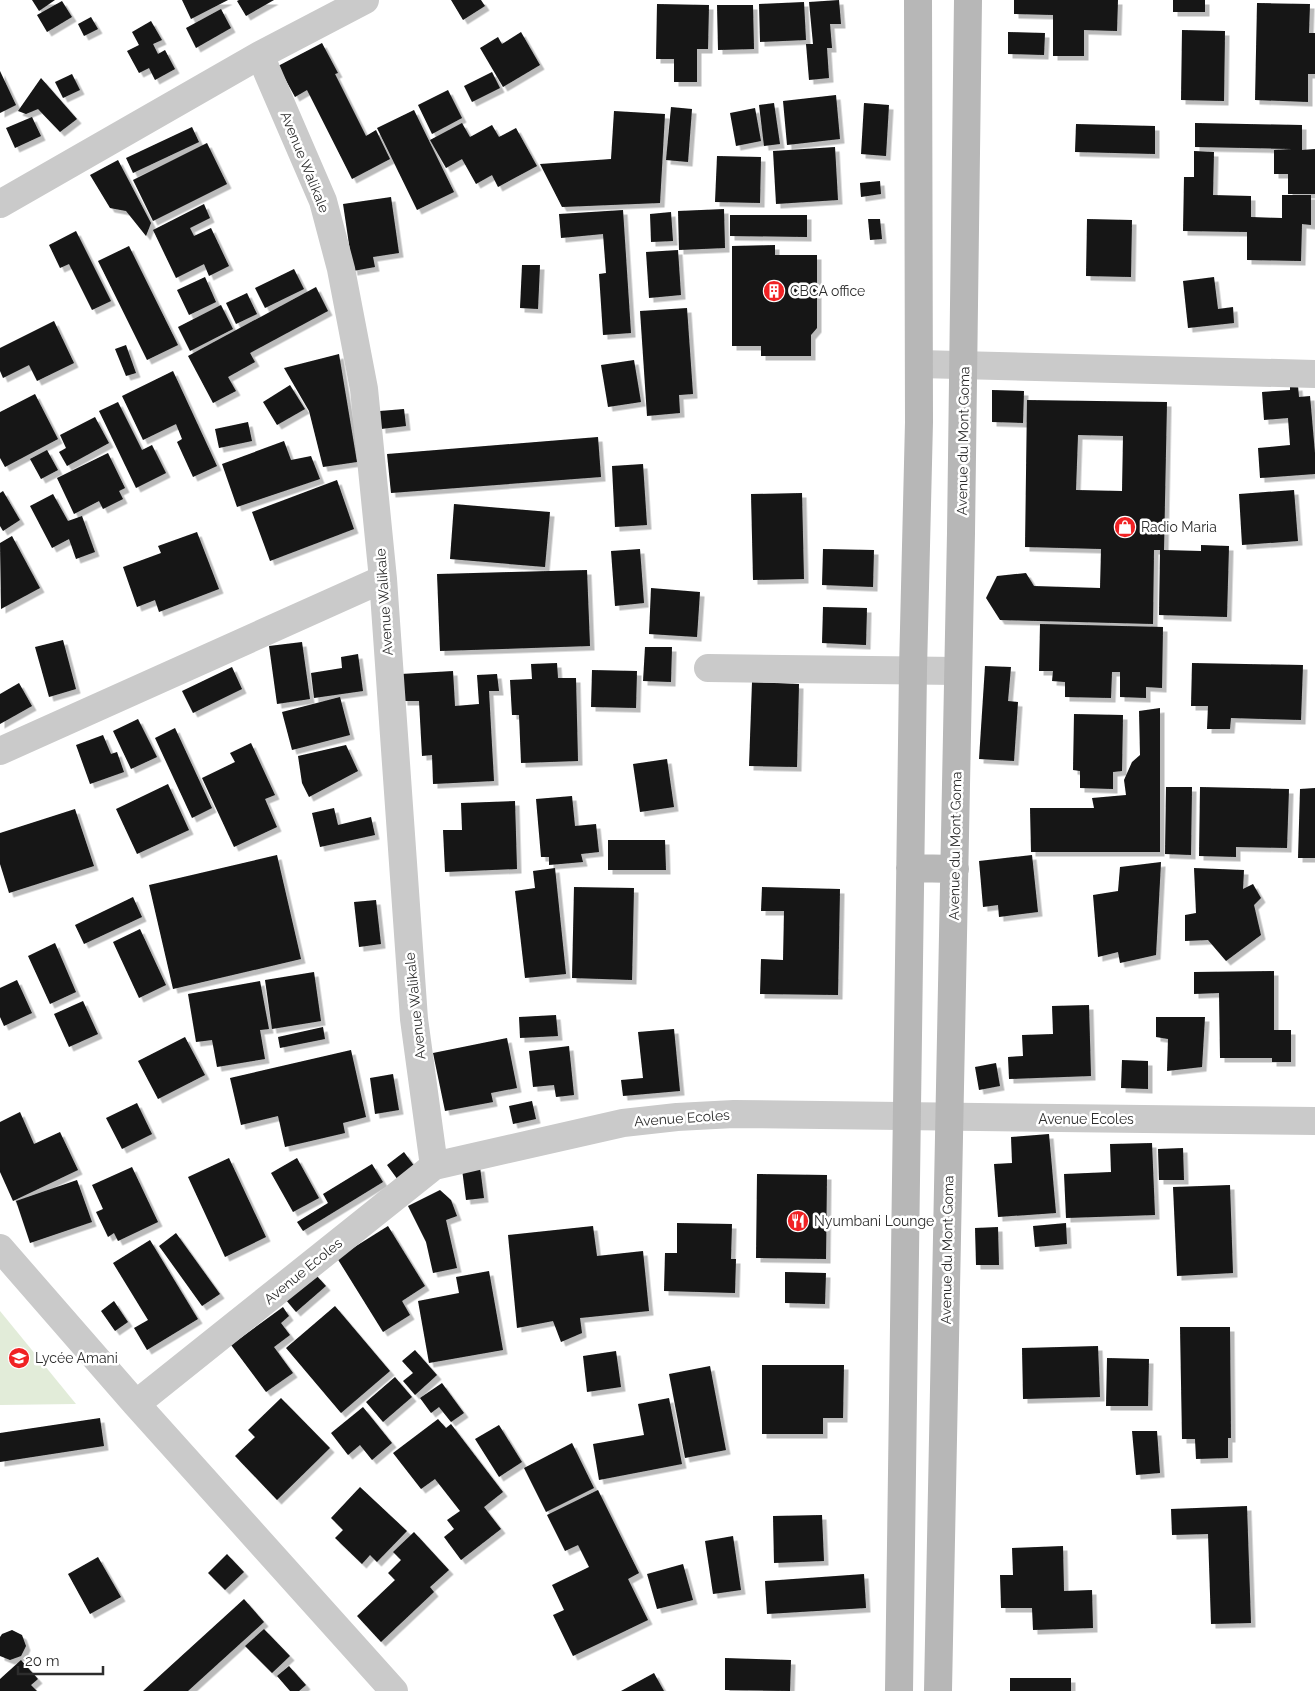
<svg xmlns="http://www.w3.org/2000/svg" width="1315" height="1691" font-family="Raleway,sans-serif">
<defs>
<filter id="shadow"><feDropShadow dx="4.5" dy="4.5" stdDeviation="0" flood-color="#0004"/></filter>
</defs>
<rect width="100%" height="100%" fill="#fff"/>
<path fill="#e2ecd9" d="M0 1311 76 1404 0 1405Z"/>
<path fill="#141414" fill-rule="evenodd" filter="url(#shadow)" d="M32 0H55L39 11Z
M182 0H228L191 19Z
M239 0H274L246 16 237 1Z
M451 0H481L485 6 463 20Z
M839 0 841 24H830L832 48H827L829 78 809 80 806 44H813L809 2Z
M1014 0H1118L1117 31 1084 30V56H1053V15L1014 14Z
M1173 0H1205V12H1173Z
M62 1 72 17 47 32 37 15Z
M804 2 806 40 760 42 759 4Z
M1257 3 1310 4 1309 33H1315V74H1308V102L1255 100Z
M657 4 709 5 708 49H697V82H674V59H656Z
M717 5H753L754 49 718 50Z
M221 9 231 28 196 48 186 28Z
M91 17 98 29 84 36 78 24Z
M151 21 162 40 153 44 158 54 165 50 175 69 155 80 149 68 139 73 127 51 139 45 132 32Z
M1182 30 1225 31 1224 101 1181 100Z
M521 32 540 65 503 87 480 48 498 37 502 44Z
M1008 32 1045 33 1044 55 1008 54Z
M322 43 338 73 335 74 366 136 376 130 390 159 352 179 307 90 295 97 278 66Z
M0 71 16 105 0 113Z
M492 72 500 88 472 102 464 86Z
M72 74 80 90 63 98 55 82Z
M41 78 77 119 60 132 38 109 26 114 18 111Z
M448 90 462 118 432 134 418 105Z
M836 95 840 139 787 145 783 101Z
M774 103 780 144 764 146 759 105Z
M864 103 889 105 886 156 861 154Z
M671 107 692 109 688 162 666 160Z
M755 108 761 141 736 146 730 113Z
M414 110 454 192 417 210 377 128Z
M614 111 665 114 660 203 562 207 540 164 611 159Z
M32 117 41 136 15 148 6 128Z
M462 123 470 137 492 125 499 137 516 128 537 166 498 187 492 175 476 184 462 159 446 168 430 140Z
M1195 123 1302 125V150L1315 149V194H1288V174H1274V150L1292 149 1195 147Z
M1076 124 1155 126V154L1075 152Z
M192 127 199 142 133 173 126 158Z
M207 143 227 184 153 221 133 180Z
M835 147 838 200 776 204 773 151Z
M1194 151 1214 152 1213 195 1251 196V217L1282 218V195H1311V225L1302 224 1301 261 1247 260V232L1183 231 1184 177H1194Z
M717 156 761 157 760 203 715 202Z
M118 160 151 223 146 236 126 211 110 208 90 175Z
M880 181 881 194 861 197 860 183Z
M391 197 399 253 373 257 375 267 353 271 343 204Z
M204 204 210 218 190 228 194 236 211 228 229 266 209 276 204 264 176 278 153 230Z
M724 209 725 248 679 250 678 211Z
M623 210 631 333 603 335 599 274 606 273 603 234 561 238 559 214Z
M671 212 673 241 651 242 650 214Z
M730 215H807V237L730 236Z
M868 219H880L882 239 870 240Z
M1087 219 1132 220 1131 277 1086 276Z
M76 231 111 301 92 310 69 264 60 268 49 245Z
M775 245V255H817V328L811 335V356H761V346H732V246Z
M129 246 178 345 147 360 98 261Z
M678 250 681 295 649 298 646 252Z
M522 265H540L538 309 520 308Z
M294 269 304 289 265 308 255 288Z
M205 277 216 302 189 315 177 290Z
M1214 277 1218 309 1233 307 1234 323 1188 328 1183 281Z
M316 287 328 311 250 353 255 362 228 377 236 391 213 403 188 356Z
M247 293 257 314 236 324 226 303Z
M221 305 233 329 190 351 178 327Z
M687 308 693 394 679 395 680 413 647 416 640 311Z
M54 321 74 363 37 381 29 365 3 378 0 371V348Z
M126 345 136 373 126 376 115 349Z
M339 354 357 462 323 467 309 411 284 368Z
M634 360 641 402 608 407 601 365Z
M173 371 217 466 193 477 177 442 182 439 176 424 143 440 122 396Z
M290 385 305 409 277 425 263 402Z
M1298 386 1299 397 1310 396 1315 453V474L1260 478 1258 448 1290 445 1288 418 1264 420 1262 392 1290 390V387Z
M992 390 1024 391 1023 423 992 422Z
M35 394 58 439 5 467 0 458V412Z
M1027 400 1167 402 1164 550 1201 551V545L1229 546 1227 617 1159 615 1160 550H1154L1153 624 1000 620 986 598 997 576 1026 573 1034 586 1100 588 1101 549 1025 547ZM1078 435 1123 436 1122 491 1076 490Z
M118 402 142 450 152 445 166 473 136 488 99 411Z
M404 409 406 426 381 429 380 411Z
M95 417 109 443 67 466 59 452 66 448 60 435Z
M248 422 252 441 219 448 215 429Z
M598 437 601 477 391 493 387 454Z
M284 441 291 460 311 456 320 479 237 507 222 464Z
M47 450 58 470 41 479 30 459Z
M108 453 125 488 119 491 123 499 103 509 99 501 74 514 57 478Z
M643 464 647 525 615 527 612 466Z
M337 480 354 529 270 561 252 512Z
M1294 490 1298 541 1242 545 1239 494Z
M3 491 20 520 3 531 0 526V493Z
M802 493 804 579 753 580 751 494Z
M53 494 68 521 82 516 95 552 76 559 69 539 52 548 30 506Z
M454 504 550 512 545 567 450 559Z
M197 532 219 589 159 612 155 600 137 607 123 567 161 553 158 546Z
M12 536 40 588 1 609 0 543Z
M640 549 644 603 615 606 611 551Z
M823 549 874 550 873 587 822 585Z
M587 570 590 646 440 651 437 574Z
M651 588 700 592 697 637 649 634Z
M823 607 867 608 866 645 822 643Z
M1040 624 1163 627 1162 688 1146 687V698L1120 697V672H1112L1111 698 1065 697V682L1052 681 1053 671H1039Z
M63 640 76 689 49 697 35 647Z
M302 642 310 699 277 704 269 646Z
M645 647H672L671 682 643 681Z
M358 654 363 691 314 698 311 673 342 668 341 657Z
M557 663 558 678H576L578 761 521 763 519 715H512L510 680 532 679 531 664Z
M1192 663 1303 665 1301 720 1231 718 1230 729H1207L1208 706H1191Z
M985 666 1011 667 1008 701 1018 702 1014 761 979 759Z
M232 667 242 689 193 713 182 691Z
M592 670 637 671 636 708 591 707Z
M453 671 455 706 479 704 477 675 497 674 499 691H489L494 781 433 784 432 755 422 756 419 701H403L401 674Z
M752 682 799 684 797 767 749 766Z
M19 683 32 706 0 724V694Z
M340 697 350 735 292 750 282 712Z
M1160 708V852H1031L1030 808H1094L1092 798 1126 795 1124 780 1132 762 1140 755 1139 711Z
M1074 714 1123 715 1122 771 1113 772V789L1080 788V771L1073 770Z
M138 719 157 757 131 769 113 731Z
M175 728 212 808 192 818 155 738Z
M103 735 111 754 117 752 124 772 90 784 76 745Z
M251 743 275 795 265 799 277 827 234 847 202 778 235 762 230 753Z
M346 745 358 771 309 797 302 783 298 756Z
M667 759 674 807 640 812 633 764Z
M168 784 189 830 137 854 116 809Z
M1166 787H1192L1191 855 1165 854Z
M1200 787 1289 789 1287 848 1236 847V857L1199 856Z
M1315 788V858H1298L1300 789Z
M572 796 575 826 596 824 599 852 581 854 583 862 549 865V857H541L536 799Z
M515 801 517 869 445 872 443 830H462L461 803Z
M334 808 338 825 371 817 375 835 320 847 312 813Z
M75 809 94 866 9 893 0 864V833Z
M608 840H665L666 870H608Z
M277 855 301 959 173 989 149 885Z
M1032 855 1038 912 999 917 998 905 983 907 979 861Z
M1161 862 1156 955 1120 963 1118 952 1098 957 1093 895 1118 891 1120 867Z
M555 868 566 974 525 978 515 891 535 888 533 871Z
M1194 868 1244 870 1243 889 1253 884 1261 898 1254 905 1261 935 1226 961 1208 940 1185 941V915L1196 913Z
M574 887 634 888 632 980 572 978Z
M762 887 840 889 838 995 760 994 761 959 783 960 784 911H761Z
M133 897 142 917 84 944 75 925Z
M376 900 381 944 359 947 354 902Z
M140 929 166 985 139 998 113 942Z
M55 943 76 992 50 1004 28 956Z
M1274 971V1030H1291V1062H1272V1058H1220L1219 993 1194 994V972Z
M314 972 321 1021 272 1029 265 980Z
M17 980 32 1013 4 1026 0 1017V988Z
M260 981 269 1029 260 1030 265 1059 217 1067 212 1040 196 1042 188 994Z
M83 1001 98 1034 69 1047 54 1014Z
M1089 1005 1091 1076 1009 1079 1008 1057 1023 1056 1022 1035 1053 1034 1052 1006Z
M556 1015 558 1036 520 1038 519 1017Z
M1156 1017H1205L1202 1067 1167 1071 1168 1039 1156 1037Z
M323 1027 325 1039 280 1048 278 1037Z
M674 1029 680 1091 623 1096 621 1080 643 1078 638 1032Z
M185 1037 205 1075 158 1099 138 1061Z
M507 1038 517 1088 491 1093 493 1102 445 1111 433 1053Z
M569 1046 574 1095 556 1097 554 1085 533 1087 529 1051Z
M351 1050 366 1117 343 1123 345 1133 285 1147 278 1116 241 1125 230 1078Z
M1122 1060 1148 1061V1089L1121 1088Z
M996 1063 1000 1086 979 1090 975 1067Z
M393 1074 399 1110 375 1114 370 1078Z
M532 1101 536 1119 513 1124 509 1106Z
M137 1103 152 1134 122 1149 106 1118Z
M20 1112 34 1144 60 1132 78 1170 13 1201 0 1172V1122Z
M1049 1134 1056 1213 998 1217 994 1164 1012 1163 1011 1137Z
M1152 1143 1155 1215 1066 1218 1064 1174 1111 1172 1110 1144Z
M1183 1148 1184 1180H1159L1158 1149Z
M404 1152 415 1167 398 1180 387 1165Z
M229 1158 266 1237 225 1257 188 1177Z
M297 1158 319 1198 293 1212 271 1173Z
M372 1164 383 1182 303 1231 297 1222 328 1203 323 1194Z
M132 1167 158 1222 118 1241 114 1233 108 1237 96 1212 103 1209 92 1185Z
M480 1167 484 1198 466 1200 462 1169Z
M757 1174 827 1175 826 1259 756 1258Z
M77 1180 92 1222 30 1243 16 1201Z
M1230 1185 1233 1273 1177 1276 1173 1187Z
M440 1190 451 1200 457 1216 446 1220 457 1268 433 1273 426 1242 408 1206Z
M677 1223 732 1224 731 1259H736L735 1293 664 1291 665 1253H677Z
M1066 1223 1067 1244 1035 1247 1033 1226Z
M388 1226 425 1286 402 1301 410 1315 383 1332 337 1258Z
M593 1226 597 1256 643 1251 649 1311 580 1318 582 1333 561 1342 553 1321 517 1328 508 1235Z
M998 1227 999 1265H976L975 1228Z
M176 1233 220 1294 202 1306 159 1246Z
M150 1240 198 1319 147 1350 134 1328 148 1320 113 1263Z
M489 1271 503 1350 429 1363 418 1301 459 1293 456 1277Z
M785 1272 826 1273 825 1304 785 1303Z
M316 1275 326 1286 296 1312 286 1300Z
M114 1301 128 1322 115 1331 101 1311Z
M335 1306 390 1371 341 1413 286 1348Z
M283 1307 289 1316 281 1323 290 1335 274 1347 293 1373 266 1392 231 1345Z
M1180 1327H1230L1231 1438H1228V1458L1196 1459 1195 1439H1182Z
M1098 1346 1100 1397 1023 1399 1022 1348Z
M415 1350 437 1375 415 1395 403 1381 413 1373 402 1361Z
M616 1351 621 1387 587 1392 583 1356Z
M1107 1358 1149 1359 1148 1406H1106Z
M762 1365H844L843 1418H823V1434H762Z
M710 1366 726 1450 685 1458 669 1374Z
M395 1377 412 1397 383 1422 366 1402Z
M442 1383 464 1413 451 1422 439 1407 431 1413 420 1398Z
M281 1398 330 1448 277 1500 235 1456 255 1437 248 1430Z
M669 1398 682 1464 599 1480 593 1444 644 1435 638 1404Z
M363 1407 392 1443 372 1460 360 1445 348 1455 331 1433Z
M100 1418 104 1446 0 1462V1433Z
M438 1419 446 1428 451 1424 503 1492 484 1507 501 1529 461 1560 444 1537 454 1529 447 1520 460 1511 435 1479 421 1489 393 1453Z
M499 1425 522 1462 499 1477 475 1439Z
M1132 1431H1157L1160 1473 1136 1475Z
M572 1443 594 1488 546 1512 524 1468Z
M360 1487 407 1531 377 1562 370 1555 362 1564 335 1538 343 1530 331 1518Z
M598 1490 639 1573 628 1579 648 1620 573 1656 553 1615 564 1610 552 1585 589 1567 578 1545 565 1551 547 1515Z
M1247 1506 1251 1623 1211 1624 1208 1534 1172 1535 1171 1509Z
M822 1515 824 1561 774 1563 773 1516Z
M414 1532 449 1570 430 1587 434 1592 381 1642 357 1616 395 1580 388 1573 401 1560 393 1552Z
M733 1536 741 1590 713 1594 705 1541Z
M1063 1546 1064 1591 1092 1590 1093 1628 1033 1630 1032 1608H1001L1000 1575H1013L1012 1548Z
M227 1554 244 1572 225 1590 208 1573Z
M98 1557 121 1597 90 1614 68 1574Z
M683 1564 693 1600 657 1609 647 1574Z
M864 1574 866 1608 767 1614 765 1581Z
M244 1599 264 1622 188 1691H143Z
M264 1629 290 1656 272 1673 245 1646Z
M12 1630 22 1635 26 1646 21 1656 10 1660 0 1656V1637L2 1634Z
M725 1658 791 1660 790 1691 725 1690Z
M21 1660 38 1679 31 1685 37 1691H0V1679Z
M289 1666 306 1685 299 1691H290L277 1676Z
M654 1673 664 1691H621Z
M1010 1678H1071V1691H1010Z"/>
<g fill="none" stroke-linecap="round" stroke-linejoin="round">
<path stroke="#cacaca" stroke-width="28" d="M260 55 323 201 341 269 364 389 383 579 414 1019 434 1166
M0 204 260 55 365 0
M919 364 1315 374
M708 668 958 671
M0 751 383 579
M0 1248 136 1404 394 1691
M136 1404 434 1166 623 1123 677 1117 734 1114 1315 1121"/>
<path stroke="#b7b7b7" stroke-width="28" d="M910 868 955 869
M899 1691 913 670 919 422 918 0
M938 1691 961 533 968 0"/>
</g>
<defs>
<g id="building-disc" transform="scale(1.125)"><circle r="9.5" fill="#f02224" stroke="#fff"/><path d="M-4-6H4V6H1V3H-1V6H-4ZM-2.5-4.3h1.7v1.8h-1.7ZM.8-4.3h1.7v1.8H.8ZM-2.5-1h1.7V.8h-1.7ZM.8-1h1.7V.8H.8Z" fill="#fff"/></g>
<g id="shop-disc" transform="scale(1.125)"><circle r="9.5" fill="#f02224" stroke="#fff"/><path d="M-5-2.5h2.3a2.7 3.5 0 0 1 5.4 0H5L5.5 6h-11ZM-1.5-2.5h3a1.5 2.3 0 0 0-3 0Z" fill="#fff"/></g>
<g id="restaurant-disc" transform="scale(1.125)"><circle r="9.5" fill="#f02224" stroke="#fff"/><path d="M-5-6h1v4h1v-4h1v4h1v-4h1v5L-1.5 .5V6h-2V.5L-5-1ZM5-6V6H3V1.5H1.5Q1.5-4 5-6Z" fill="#fff"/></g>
<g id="school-disc" transform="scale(1.125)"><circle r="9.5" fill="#f02224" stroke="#fff"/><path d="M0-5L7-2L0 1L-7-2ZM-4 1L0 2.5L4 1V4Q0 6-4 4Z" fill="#fff"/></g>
</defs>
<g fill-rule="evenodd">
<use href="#building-disc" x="774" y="291"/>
<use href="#shop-disc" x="1125" y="527"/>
<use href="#restaurant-disc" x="798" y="1221"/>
<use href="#school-disc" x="19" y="1358"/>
</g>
<g text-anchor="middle" stroke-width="5" stroke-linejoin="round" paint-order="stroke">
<g font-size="14" fill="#2d2d2d" stroke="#fff">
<text transform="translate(305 162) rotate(68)" y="5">Avenue Walikale</text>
<text transform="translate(963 441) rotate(-89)" y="5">Avenue du Mont Goma</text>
<text transform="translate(384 602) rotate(-94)" y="5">Avenue Walikale</text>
<text transform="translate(955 846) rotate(-89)" y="5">Avenue du Mont Goma</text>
<text transform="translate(415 1006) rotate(-96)" y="5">Avenue Walikale</text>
<text transform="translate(682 1118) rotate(-4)" y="5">Avenue Ecoles</text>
<text x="1086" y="1124">Avenue Ecoles</text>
<text transform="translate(947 1250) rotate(-89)" y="5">Avenue du Mont Goma</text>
<text transform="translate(303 1271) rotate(-39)" y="5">Avenue Ecoles</text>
</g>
<g font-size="14" fill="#2d2d2d" stroke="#fff" text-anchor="start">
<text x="790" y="296">CBCA office</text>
<text x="1141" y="532">Radio Maria</text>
<text x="814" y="1226">Nyumbani Lounge</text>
<text x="35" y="1363">Lycée Amani</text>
</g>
</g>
<path d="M18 1666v8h85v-8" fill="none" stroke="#2d2d2d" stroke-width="2.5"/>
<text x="25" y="1666" font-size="15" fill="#2d2d2d" stroke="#ffffff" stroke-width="4" paint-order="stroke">20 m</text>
</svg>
